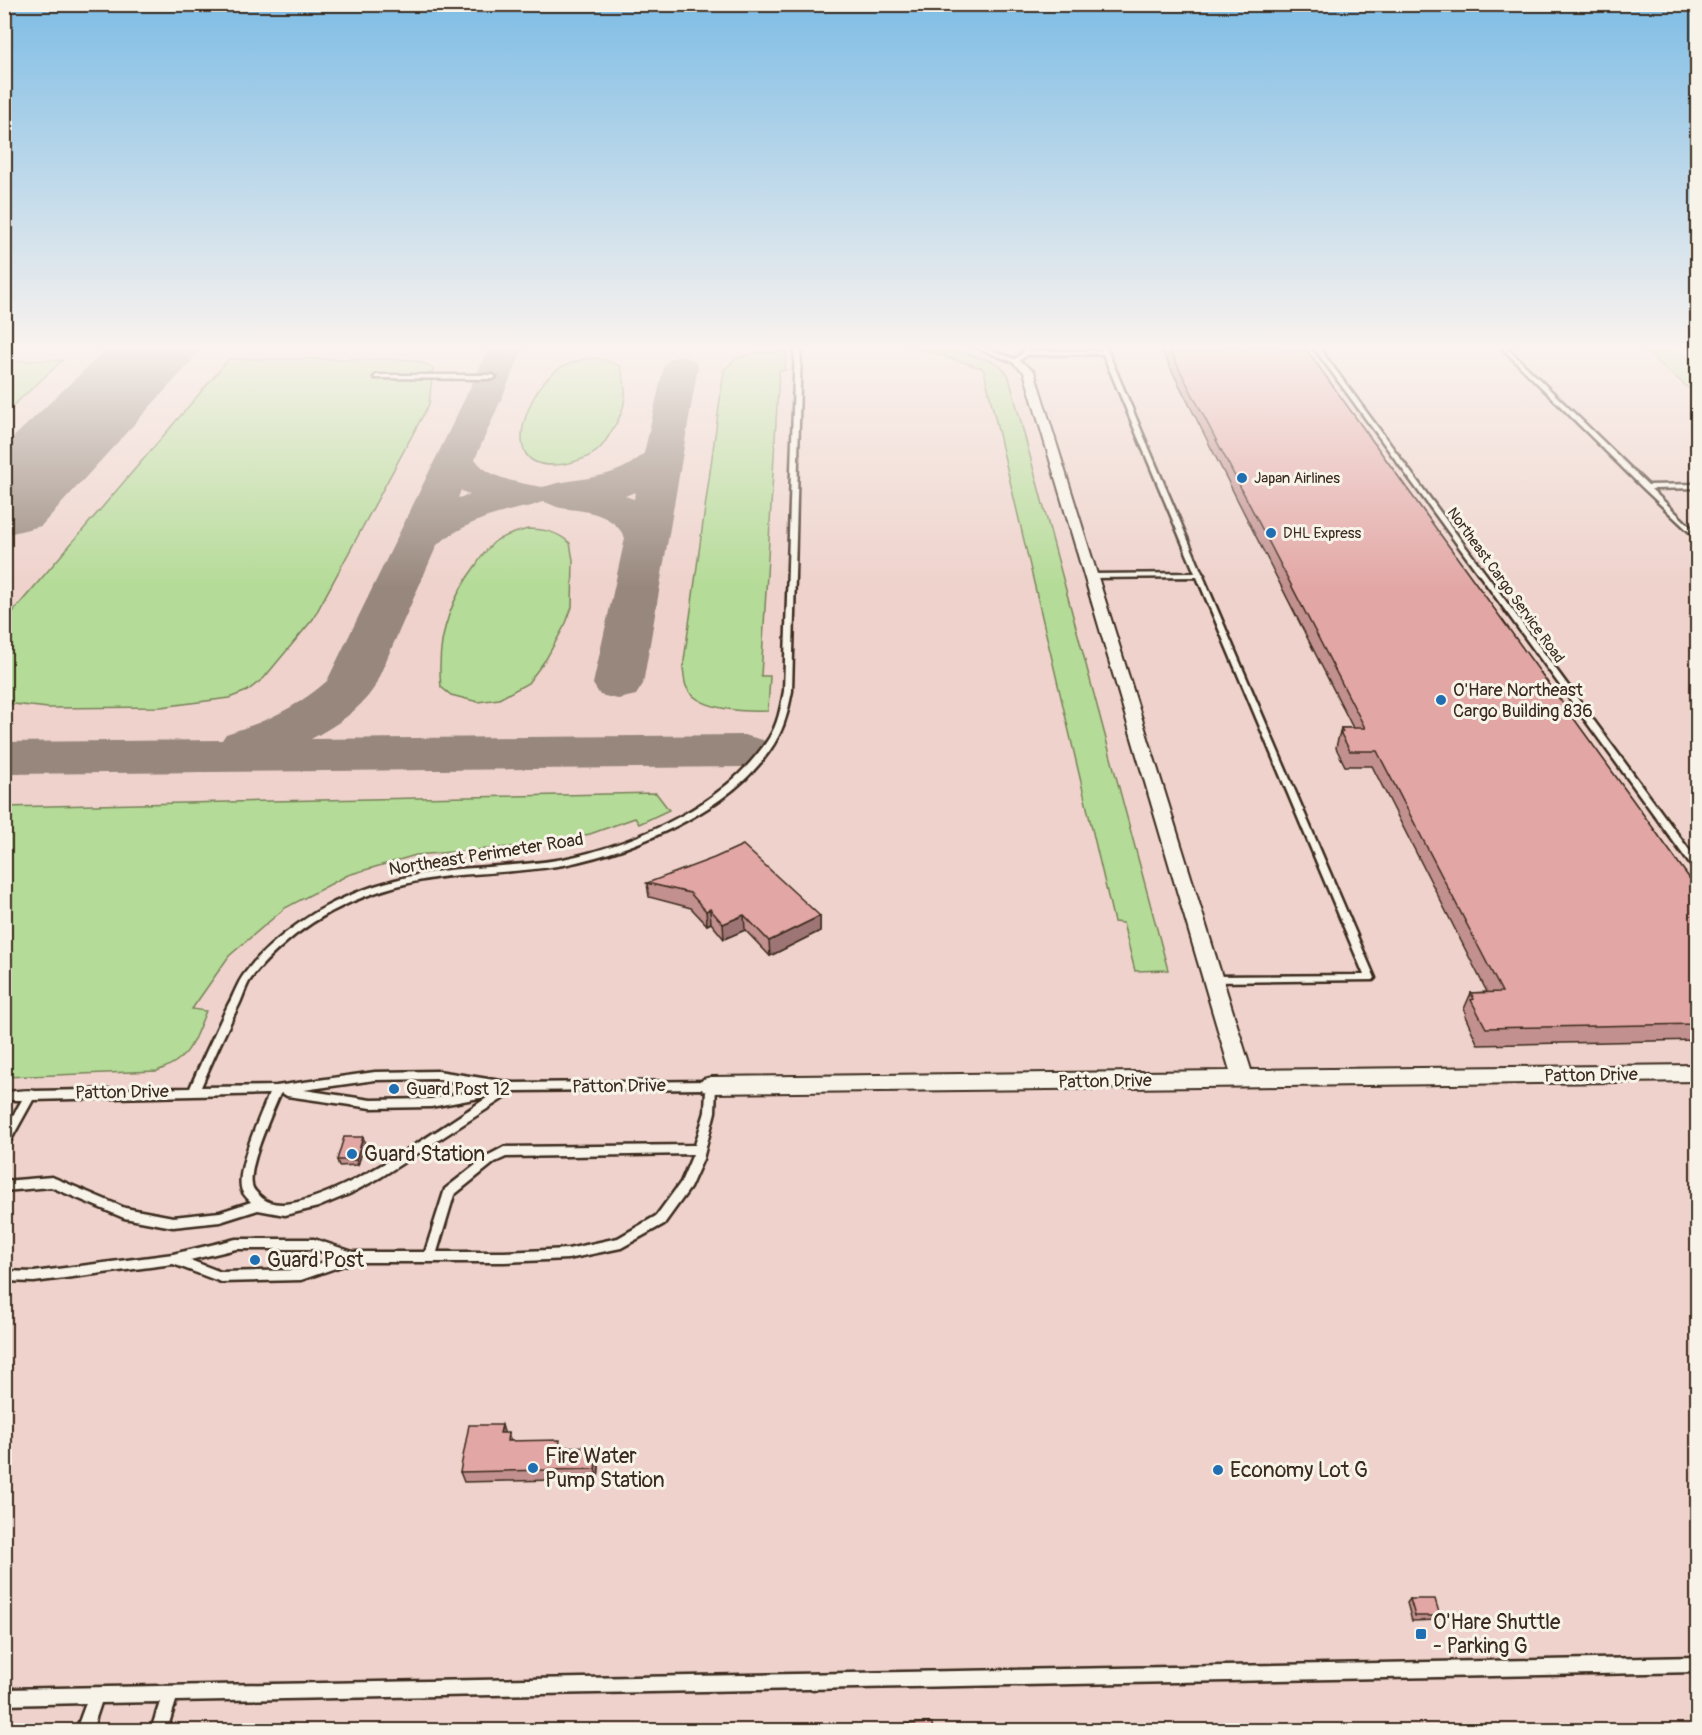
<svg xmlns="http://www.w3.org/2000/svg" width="1702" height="1735" font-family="Pangolin,sans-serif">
<rect width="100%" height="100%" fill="#f3e4db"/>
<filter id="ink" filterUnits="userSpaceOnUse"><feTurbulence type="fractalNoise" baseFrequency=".0167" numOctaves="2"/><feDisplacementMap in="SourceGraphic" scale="12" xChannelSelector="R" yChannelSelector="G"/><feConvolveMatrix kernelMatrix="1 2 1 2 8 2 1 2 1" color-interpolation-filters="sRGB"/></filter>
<g filter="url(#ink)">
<path fill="#eed2cb" d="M5 345H1697V1730H5Z"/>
<path fill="#b4db97" stroke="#78825a" stroke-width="1.5" d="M905 345H940L991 361 999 365 1008 374 1168 970 1135 971 1123 923 1114 922 984 371 982 368Z
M1637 345H1670L1697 367V395Z
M759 352H786L785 370 779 371 761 676H770L768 711C747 712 696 711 686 686 684 681 684 673 683 668L724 370 736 358Z
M592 358 607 360 620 366C628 389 627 407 614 427 609 435 605 444 598 450 584 463 539 474 526 454 516 437 526 413 534 397 547 373 565 361 592 358Z
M229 359H393C407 360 422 359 433 369L429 404 313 619 264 678 247 691 229 698 161 707 48 708 5 703V621Z
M63 360 5 413V361Z
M528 529C545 529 557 532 570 543L573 560 572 607 566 623 546 659 528 683 499 699 478 702 451 695 441 687C436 642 449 601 476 565 482 556 488 546 497 540 506 535 517 532 528 529Z
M656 793 669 810 639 824 635 818 590 834 536 845 416 855 348 875 285 908 229 956 192 1009 206 1011C192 1043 192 1058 157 1071L5 1077V807C222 803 439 796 656 793Z"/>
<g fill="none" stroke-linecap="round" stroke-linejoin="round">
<path fill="#97877c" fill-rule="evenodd" d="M491 345H525L475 459C489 479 519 483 542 487 544 487 553 484 558 483 590 477 620 477 644 453L664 366 669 359 681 356 693 359 698 366 643 684 636 695 618 699 600 695 593 684 625 538C613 513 586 511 561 508 555 507 548 502 543 502 541 502 531 507 526 507 492 514 464 523 437 545L374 688C359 711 335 726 311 739L744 735 763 740 771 751 763 762 744 767 4 774V742L222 740 226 734C263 723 298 707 327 681ZM461 490 462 491 470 495 458 498ZM635 492 634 499 625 496Z"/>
<path fill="#97877c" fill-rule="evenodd" d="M111 345H202L190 363 41 526 4 535V446Z"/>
<g stroke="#3b2a1e" stroke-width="5">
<path id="service" d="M795 345H801L792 691C789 706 786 721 779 735 743 806 638 850 563 865 529 871 494 872 459 875 401 880 342 899 295 935 279 948 262 963 250 980 245 988 243 997 239 1005 225 1032 213 1060 201 1087L276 1086 375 1072 438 1071 513 1083 711 1081 715 1082 716 1085 715 1112 703 1159 690 1188 664 1224 621 1248 568 1259 504 1262H353L301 1280 221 1282 173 1264 34 1282 4 1281V1271L34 1272 173 1254 236 1239H314L353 1252H425L445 1189 487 1156 504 1147 695 1145 705 1112 706 1089 515 1091 381 1177 349 1194 318 1207 285 1215 258 1210 220 1222 173 1227 124 1218 51 1187 4 1191V1181L52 1177 125 1208 173 1217 220 1212 251 1202C248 1199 244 1195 242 1191 234 1172 261 1114 269 1094L33 1100 8 1145 4 1146V1131L22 1100H4V1092C13 1092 28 1089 35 1091L190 1088C202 1060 215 1033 228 1005 234 995 237 983 245 973 259 954 278 938 298 924 344 891 403 874 459 869 494 866 529 865 563 859 637 844 727 804 769 738 778 724 781 707 784 691ZM438 1079 491 1088 431 1099 371 1100 304 1090 375 1080ZM282 1093 287 1096 371 1108 431 1107 490 1096C454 1118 296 1235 260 1196 257 1193 253 1190 252 1185 248 1165 272 1113 280 1094ZM693 1154 681 1182 656 1216 618 1238 568 1249 504 1252H437L454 1195 495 1162 506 1157ZM236 1249H314L338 1257 301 1270 221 1272 190 1260Z
M969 345H977L1015 359 1023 353 1022 345H1027L1028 351H1102L1100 345H1105L1202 573 1204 575 1203 576 1375 978 1373 980 1210 982 1208 980 1210 978 1213 976 1364 975 1197 577 1090 578 1087 576 1090 574 1195 573 1103 354 1027 355 1016 363Z
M1312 345H1317L1698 862V872L1695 871Z
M1499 345H1504L1648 485 1698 484V488L1651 489 1698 534V540L1643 488Z
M377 375H493L496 377 493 379 375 378 374 377Z
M1698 1657V1672L176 1701 167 1730H151L160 1702 101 1703 92 1730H76L86 1703 4 1705V1689Z"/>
</g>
<g stroke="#3b2a1e" stroke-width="4">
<path id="minor" d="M1016 358 1034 371 1251 1070 1698 1065V1081L711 1093 703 1091 700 1085 703 1079 711 1077 1230 1071 1024 372 1011 361Z"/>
</g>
<use href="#service" fill="#f7f3e8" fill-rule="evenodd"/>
<use href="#minor" fill="#f7f3e8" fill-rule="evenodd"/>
</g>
<path fill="#c2908e" stroke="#3b2a1e" stroke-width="1.5" d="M1159 345H1303L1698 890V1040L1478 1045 1465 1016 1466 1013 1464 1009 1471 993 1487 992 1372 766H1345L1336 748 1337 743 1341 728H1353Z
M647 883 820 916V931L770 956 745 930 724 939 711 923 707 925 691 908 649 897Z
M365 1142 358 1165 339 1166 337 1160Z
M504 1433 511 1441 562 1446 600 1455 598 1479 464 1482 460 1472Z
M1410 1599 1440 1616 1437 1620 1412 1621 1407 1603Z"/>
<path fill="#9e7574" stroke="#3b2a1e" stroke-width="1.5" d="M710 909 711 923 707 925 706 911Z
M744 915 745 930 724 939 723 924Z
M820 916V931L770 956 769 941Z
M363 1137 365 1142 358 1165 356 1160Z
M502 1425 505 1435 500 1433Z
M508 1433 511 1443 507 1441Z
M598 1446 600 1455 598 1479 595 1469Z"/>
<path fill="#e2a7a5" stroke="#3b2a1e" stroke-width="1.5" d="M1167 345H1303L1698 890V1024L1486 1028 1471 1000 1474 999 1471 993 1502 992 1377 751H1350L1340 732H1343L1341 728H1365Z
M743 845 820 916 769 941 744 915 723 924 710 909 706 911 690 893 647 883 714 858Z
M344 1137H363L356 1160H337Z
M469 1425H502L500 1433H508L507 1441 560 1440 559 1447 598 1446 595 1469 460 1472Z
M1410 1599H1435L1440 1616H1415Z
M932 1723 933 1731H906V1724Z"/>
</g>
<linearGradient id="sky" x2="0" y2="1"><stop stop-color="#7fbde5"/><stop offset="0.59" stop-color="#faf3ef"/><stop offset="1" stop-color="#faf3ef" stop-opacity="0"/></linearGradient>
<rect width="1702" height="588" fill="url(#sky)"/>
<g fill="#1f6fb2" stroke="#f7f3e8" stroke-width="2">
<circle cx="1242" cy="478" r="6"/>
<circle cx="1271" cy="533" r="6"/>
<circle cx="1441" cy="700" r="6"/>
<circle cx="394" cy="1089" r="6"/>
<circle cx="352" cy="1154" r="6"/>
<circle cx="255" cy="1260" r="6"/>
<circle cx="533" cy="1468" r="6"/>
<circle cx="1218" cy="1470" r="6"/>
<rect x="1415" y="1628" width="12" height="12" rx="3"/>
</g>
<g text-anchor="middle" stroke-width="6" stroke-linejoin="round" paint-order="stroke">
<g font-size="15" fill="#3b2a1e" stroke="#f7f3e8" text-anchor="start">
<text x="1254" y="483">Japan Airlines</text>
<text x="1283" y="538">DHL Express</text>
</g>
<g font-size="15" fill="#3b2a1e" stroke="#f7f3e8">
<text transform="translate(1506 585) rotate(54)" y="5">Northeast Cargo Service Road</text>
</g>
<g font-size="18" fill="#3b2a1e" stroke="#f7f3e8" text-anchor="start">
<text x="1453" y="696">O'Hare Northeast<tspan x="1453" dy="21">Cargo Building 836</tspan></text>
<text x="406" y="1095">Guard Post 12</text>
</g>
<g font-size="18" fill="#3b2a1e" stroke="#f7f3e8">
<text transform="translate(486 854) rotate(-9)" y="6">Northeast Perimeter Road</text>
<text transform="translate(1591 1075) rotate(-1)" y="6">Patton Drive</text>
<text transform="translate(1105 1081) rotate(-1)" y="6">Patton Drive</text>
<text transform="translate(619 1086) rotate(-1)" y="6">Patton Drive</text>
<text transform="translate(122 1092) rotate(-1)" y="6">Patton Drive</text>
</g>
<g font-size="21" fill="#3b2a1e" stroke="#f7f3e8" text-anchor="start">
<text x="364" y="1161">Guard Station</text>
<text x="267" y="1267">Guard Post</text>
<text x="545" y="1463">Fire Water<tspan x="545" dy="24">Pump Station</tspan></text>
<text x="1230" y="1477">Economy Lot G</text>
<text x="1433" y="1629">O'Hare Shuttle<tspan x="1433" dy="24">- Parking G</tspan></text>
</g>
</g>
<rect width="1702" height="1735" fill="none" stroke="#f7f3e8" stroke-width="24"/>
<rect x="12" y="12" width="1678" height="1711" fill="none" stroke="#3b2a1e" stroke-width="2" filter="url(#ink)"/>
</svg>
